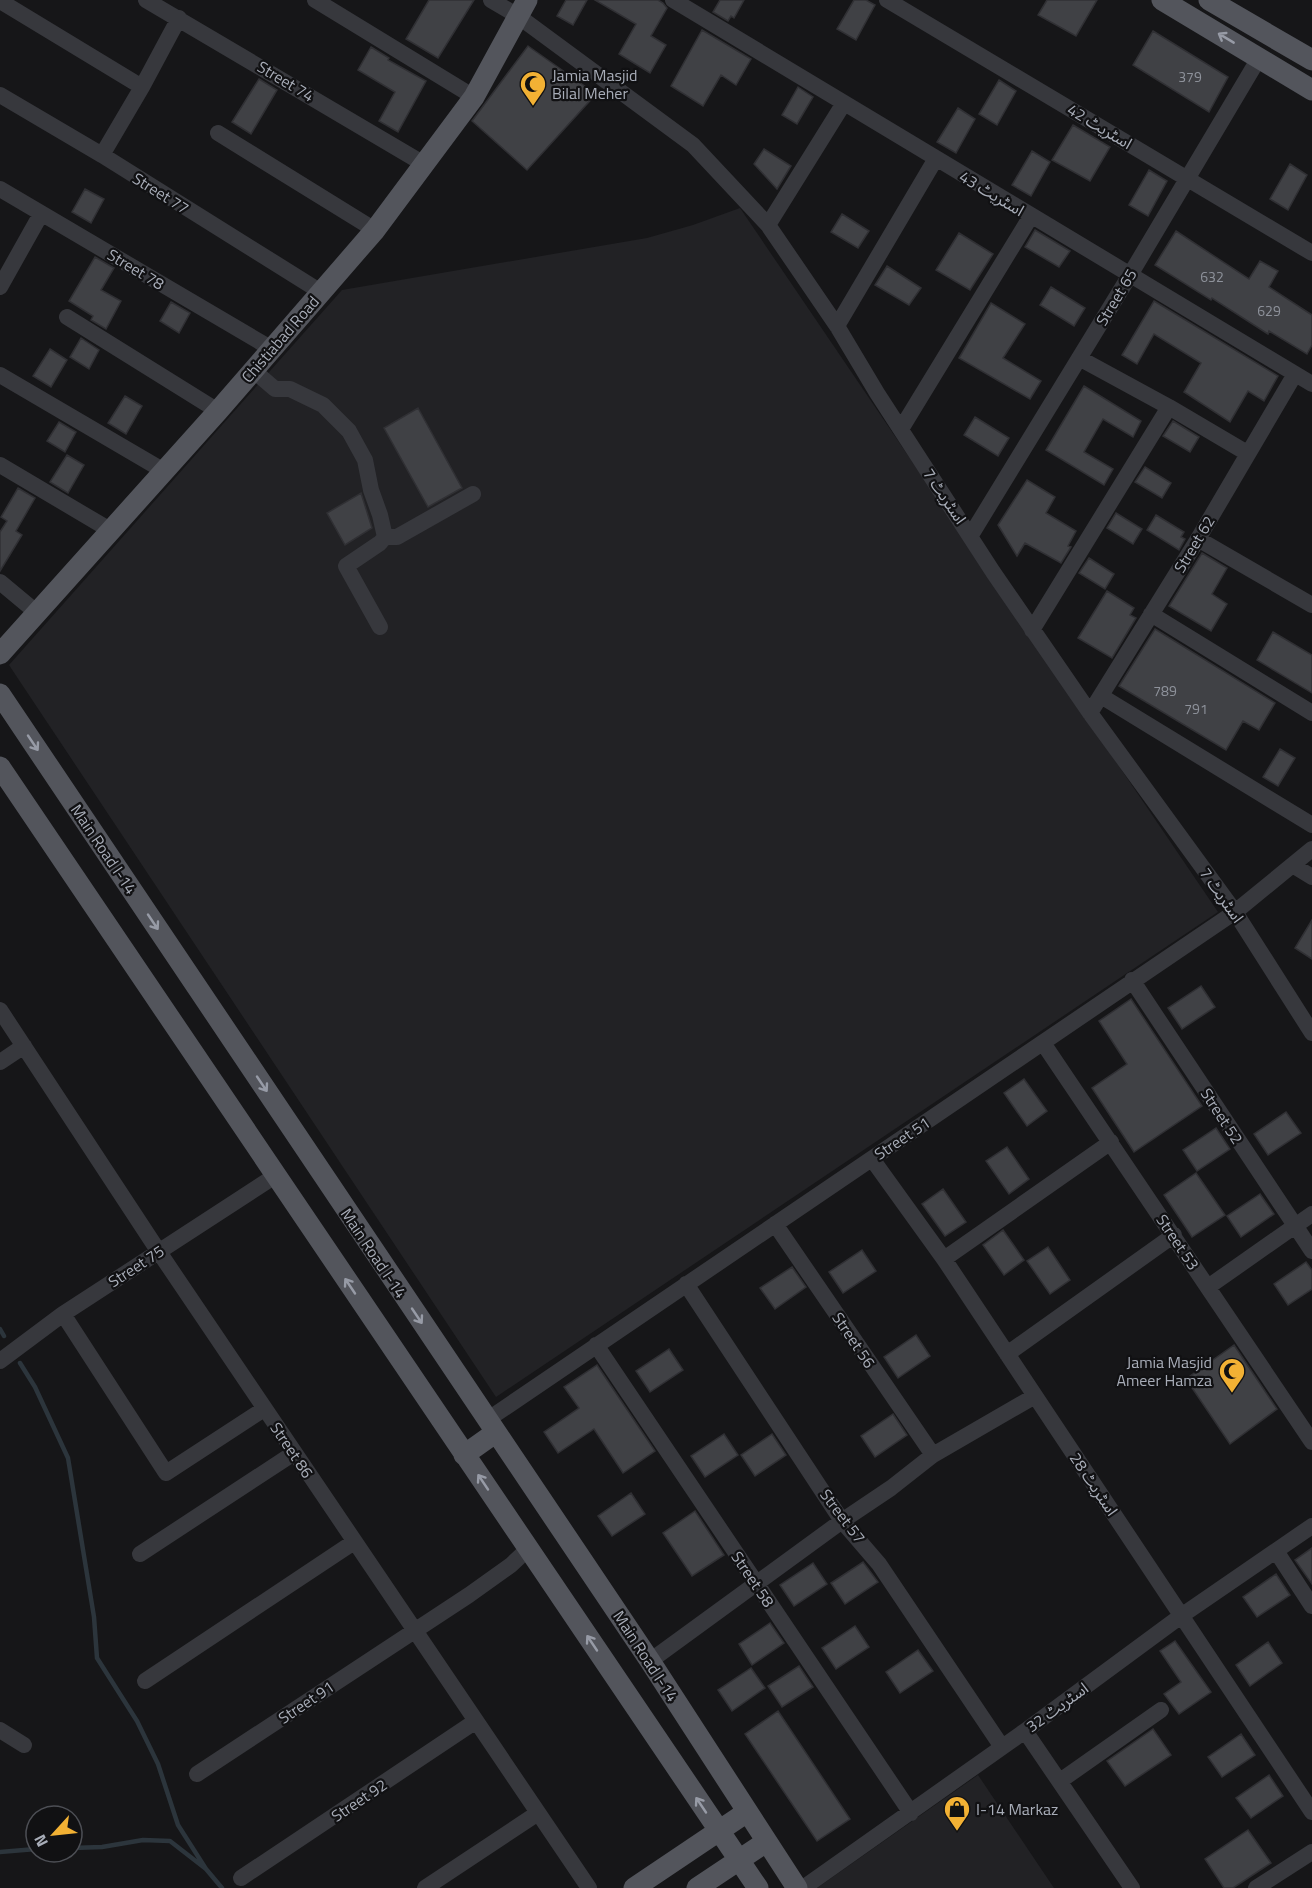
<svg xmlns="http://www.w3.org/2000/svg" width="1312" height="1888" font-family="'Titillium Web','Noto Sans Arabic',sans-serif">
<rect width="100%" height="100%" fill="#161618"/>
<path fill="#222225" d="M740 208 1218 912 496 1397 9 665 342 290 647 238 693 225Z
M978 1775 1054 1888H817Z"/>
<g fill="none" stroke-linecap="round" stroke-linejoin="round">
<path stroke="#2c353c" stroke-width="4.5" d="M0 1329 4 1336
M20 1363 35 1387 68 1458 94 1617 97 1658 137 1721 158 1764 178 1825 206 1869
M72 1848 102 1847 143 1840 170 1841 206 1869 222 1888
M0 1852 36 1849"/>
</g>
<path fill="#404145" stroke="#303034" stroke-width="1.5" d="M429 0H474L438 58 406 39Z
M566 0H587L573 25 557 16Z
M595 0H658L663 3 667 8 651 36 666 45 650 73 619 54 636 24Z
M720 0H744L734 18 731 16 728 21 713 12Z
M854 0H866L875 5 856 40 837 29Z
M1047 0H1097L1076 36 1038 15Z
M702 30 751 59 736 85 721 75 703 106 671 86Z
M1153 31 1228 77 1209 112 1133 65Z
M528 46 596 94 527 170 472 121Z
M371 47 389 58 388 60 426 81 398 132 379 121 395 92 358 70Z
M259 79 277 90 251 134 232 122Z
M999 80 1016 91 997 125 979 114Z
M798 87 813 97 797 124 782 115Z
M958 108 975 119 956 153 937 142Z
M1073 125 1110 147 1090 181 1052 160Z
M764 149 791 166 777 189 754 164Z
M1032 151 1050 162 1031 196 1012 185Z
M1290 164 1307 175 1288 210 1270 199Z
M1149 170 1167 181 1148 216 1129 205Z
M85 189 104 199 91 223 72 212Z
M842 214 869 231 858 248 831 232Z
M1035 230 1070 251 1059 267 1025 247Z
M1176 231 1249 279 1260 261 1278 271 1269 287 1312 315V345L1307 354 1269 331 1268 334 1212 298 1211 300 1155 265Z
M959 233 993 254 970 290 936 270Z
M95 257 114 268 101 290 121 301 106 329 91 320 93 316 69 301Z
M887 266 921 288 909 305 875 285Z
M1051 287 1085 308 1074 326 1040 305Z
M1154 301 1278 376 1264 401 1248 391 1230 422 1184 392 1201 363 1154 334 1137 364 1122 355Z
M171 302 190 313 179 333 160 321Z
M991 303 1025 324 1003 358 1041 381 1030 399 959 358Z
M81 338 99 350 89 369 70 357Z
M50 349 67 360 51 387 33 376Z
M1084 386 1141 421 1133 437 1103 419 1084 452 1113 469 1104 485 1046 450Z
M125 396 142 406 126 434 108 423Z
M418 408 462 488 428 507 384 428Z
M975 417 1009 438 998 456 964 435Z
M1173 421 1199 437 1190 452 1163 436Z
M59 422 76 432 65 452 47 441Z
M67 455 84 465 68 493 50 482Z
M1145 467 1171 483 1162 498 1135 482Z
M1027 480 1055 497 1046 513 1076 531 1068 546 1071 547 1061 563 1025 543 1017 556 998 525Z
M18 488 35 498 16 531 22 535 0 571V532L7 521 1 517Z
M361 493 372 528 345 545 327 513Z
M1116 513 1142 529 1133 544 1107 528Z
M1156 515 1184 532 1181 537 1185 539 1179 550 1147 530Z
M1202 553 1227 568 1212 594 1227 604 1211 631 1169 606Z
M1089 558 1114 574 1105 589 1079 573Z
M1107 591 1134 608 1130 615 1136 618 1112 658 1078 638Z
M1155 629 1275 703 1259 730 1243 721 1226 750 1119 686Z
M1273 632 1312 655V693L1257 660Z
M1280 749 1295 758 1278 786 1263 777Z
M1312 920V959L1295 948Z
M1201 986 1215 1007 1182 1029 1168 1008Z
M1131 999 1202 1106 1134 1152 1092 1088 1127 1064 1099 1021Z
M1024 1079 1047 1111 1027 1126 1004 1093Z
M1286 1112 1301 1133 1268 1155 1254 1134Z
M1216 1128 1230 1149 1197 1171 1183 1150Z
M1007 1147 1029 1179 1009 1194 986 1161Z
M1196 1173 1225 1215 1192 1237 1164 1195Z
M943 1189 966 1222 945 1236 922 1204Z
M1260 1194 1274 1214 1241 1237 1227 1216Z
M1003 1230 1024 1260 1004 1275 983 1245Z
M1048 1247 1070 1280 1050 1294 1027 1261Z
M862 1250 876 1271 843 1293 829 1272Z
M1306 1262 1312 1270V1289L1288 1305 1274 1284Z
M792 1267 806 1287 775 1309 760 1288Z
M916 1335 930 1356 898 1378 884 1357Z
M1234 1345 1277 1409 1230 1444 1186 1379Z
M669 1349 683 1370 650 1392 636 1371Z
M597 1365 655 1451 623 1473 594 1429 558 1453 544 1432 579 1408 564 1387Z
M893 1414 907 1435 875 1457 861 1436Z
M724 1434 738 1455 705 1477 691 1456Z
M772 1434 786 1455 755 1476 741 1455Z
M631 1493 645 1514 612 1536 598 1516Z
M695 1511 724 1555 692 1576 663 1533Z
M1312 1548V1584L1295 1560Z
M863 1562 878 1582 845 1604 831 1583Z
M813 1563 827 1584 794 1606 780 1585Z
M1276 1574 1290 1595 1257 1617 1243 1597Z
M770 1623 784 1643 752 1665 739 1644Z
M855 1626 869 1647 836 1669 822 1648Z
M1175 1641 1211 1692 1179 1714 1164 1694 1181 1682 1160 1651Z
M1268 1642 1282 1663 1250 1686 1236 1665Z
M918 1650 933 1671 900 1693 886 1672Z
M799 1666 813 1687 782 1707 768 1686Z
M751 1668 765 1688 732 1711 718 1690Z
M778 1711 850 1819 817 1841 745 1734Z
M1153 1729 1171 1755 1125 1786 1107 1761Z
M1241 1734 1255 1755 1222 1777 1208 1757Z
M1269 1775 1283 1796 1251 1818 1236 1798Z
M1248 1830 1271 1863 1233 1888H1224L1205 1859Z"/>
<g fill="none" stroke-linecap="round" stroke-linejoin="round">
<path stroke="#37383d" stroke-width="16" d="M146 0 424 164
M315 0 474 97
M491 0 518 16 693 145 768 225 837 326 877 393 993 572 1090 713 1235 912 1312 1033
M673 0 1312 384
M887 0 1312 253
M0 1 142 87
M0 95 102 155 321 292
M218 133 375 230
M102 155 142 87 179 18
M0 189 272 349
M768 225 844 103
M0 287 41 214
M67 317 218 411
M837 326 935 160
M1079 358 1169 407 1247 453
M253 370 275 389H290L323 405 349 431 365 460 371 490 380 515 385 537 380 543 346 566 380 627
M0 375 164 471
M901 429 1031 216
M0 465 110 530
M971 535 1130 275 1259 58
M385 537H397L473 494
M1198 539 1312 605
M0 582 36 612
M1151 614 1312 713
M1032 630 1169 407
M1101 696 1312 825
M1090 713 1198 539 1295 374
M1294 866 1312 877
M1132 980 1312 1251
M0 1010 159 1252 589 1888
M1043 1043 1312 1442
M0 1062 24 1046
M872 1159 944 1259 1312 1812
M775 1224 933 1455
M944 1259 1111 1142
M686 1284 842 1521 879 1564 1002 1747
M1208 1287 1312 1214
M63 1314 166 1473 264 1409
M596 1345 911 1813
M1007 1354 1174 1235
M0 1361 63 1314 275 1176
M487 1420 1235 912 1312 849
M1276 1551 1312 1606
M140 1554 294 1453
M650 1661 842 1521 891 1488 933 1455 1035 1396
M145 1681 354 1542
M0 1730 24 1745
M1025 1731 1132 1888
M197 1774 469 1595 511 1565 528 1549
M1060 1781 1161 1710
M241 1878 476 1721
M425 1888 538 1813
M803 1888 1025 1731 1181 1616 1312 1526
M1256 1888 1312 1852"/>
<path stroke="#53555c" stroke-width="21" d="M1162 0 1312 90
M1209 0 1312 60
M0 654 218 411 375 230 474 97 527 0
M0 694 650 1661 797 1888
M0 767 758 1888
M464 1455 495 1433
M634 1888 747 1812
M697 1888 766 1842"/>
</g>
<defs><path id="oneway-shaft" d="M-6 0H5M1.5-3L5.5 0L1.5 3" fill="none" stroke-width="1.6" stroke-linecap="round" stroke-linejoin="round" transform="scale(1.5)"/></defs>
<g stroke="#979ba6">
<use href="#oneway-shaft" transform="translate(1226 38) rotate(-149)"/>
<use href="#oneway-shaft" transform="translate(33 743) rotate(56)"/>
<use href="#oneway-shaft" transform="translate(153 922) rotate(56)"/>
<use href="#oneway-shaft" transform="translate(262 1084) rotate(56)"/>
<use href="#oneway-shaft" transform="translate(350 1286) rotate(-124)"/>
<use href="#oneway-shaft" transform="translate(417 1316) rotate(56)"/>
<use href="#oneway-shaft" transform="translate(483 1482) rotate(-124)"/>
<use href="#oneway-shaft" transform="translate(592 1643) rotate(-124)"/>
<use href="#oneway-shaft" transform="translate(701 1805) rotate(-124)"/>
</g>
<defs>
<g id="mosque-pin" transform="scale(1.35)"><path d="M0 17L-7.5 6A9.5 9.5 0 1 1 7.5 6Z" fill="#f2b134" stroke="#111113"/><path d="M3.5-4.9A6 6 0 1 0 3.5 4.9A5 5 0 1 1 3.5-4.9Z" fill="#111"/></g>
<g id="shop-pin" transform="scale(1.35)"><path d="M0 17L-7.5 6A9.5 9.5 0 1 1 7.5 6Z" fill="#f2b134" stroke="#111113"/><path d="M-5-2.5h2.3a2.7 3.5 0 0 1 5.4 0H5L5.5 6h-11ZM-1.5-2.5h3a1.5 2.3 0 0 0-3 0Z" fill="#111"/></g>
</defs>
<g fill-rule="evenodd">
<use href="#mosque-pin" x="533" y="84"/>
<use href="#mosque-pin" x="1232" y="1371"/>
<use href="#shop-pin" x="957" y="1809"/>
</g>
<g text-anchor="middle" stroke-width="4.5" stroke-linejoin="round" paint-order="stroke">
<g font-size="14" fill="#8e929b">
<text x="1190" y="82">379</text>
<text x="1212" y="282">632</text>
<text x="1269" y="316">629</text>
<text x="1165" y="696">789</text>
<text x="1196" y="714">791</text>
</g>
<g font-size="16" fill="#a8adb8" stroke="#111113" text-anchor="start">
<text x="552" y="81">Jamia Masjid<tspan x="552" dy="18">Bilal Meher</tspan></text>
<text x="1212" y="1368" text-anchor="end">Jamia Masjid<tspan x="1212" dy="18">Ameer Hamza</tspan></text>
<text x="976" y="1815">I-14 Markaz</text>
</g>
<g font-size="16" fill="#a8adb8" stroke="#111113">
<text transform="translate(286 81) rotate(31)" y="6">Street 74</text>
<text transform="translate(1100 126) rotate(31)" y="6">اسٹریٹ 42</text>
<text transform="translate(161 193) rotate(32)" y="6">Street 77</text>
<text transform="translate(992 193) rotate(31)" y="6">اسٹریٹ 43</text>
<text transform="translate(136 269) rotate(31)" y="6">Street 78</text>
<text transform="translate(1116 297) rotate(-59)" y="6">Street 65</text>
<text transform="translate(280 339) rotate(-49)" y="6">Chistiabad Road</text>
<text transform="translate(945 496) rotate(56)" y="6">اسٹریٹ 7</text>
<text transform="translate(1194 544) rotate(-59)" y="6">Street 62</text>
<text transform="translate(104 849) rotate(56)" y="6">Main Road I-14</text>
<text transform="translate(1222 895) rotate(55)" y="6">اسٹریٹ 7</text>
<text transform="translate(1222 1116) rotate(57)" y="6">Street 52</text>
<text transform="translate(902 1138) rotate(-34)" y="6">Street 51</text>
<text transform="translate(1178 1242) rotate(56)" y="6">Street 53</text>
<text transform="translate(374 1253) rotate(56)" y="6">Main Road I-14</text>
<text transform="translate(136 1266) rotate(-33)" y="6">Street 75</text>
<text transform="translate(854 1340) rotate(56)" y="6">Street 56</text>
<text transform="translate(292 1450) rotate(56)" y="6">Street 86</text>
<text transform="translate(1094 1484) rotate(56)" y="6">اسٹریٹ 28</text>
<text transform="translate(843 1516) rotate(53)" y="6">Street 57</text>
<text transform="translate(753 1579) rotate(56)" y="6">Street 58</text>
<text transform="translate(646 1656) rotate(57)" y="6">Main Road I-14</text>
<text transform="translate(306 1702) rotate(-34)" y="6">Street 91</text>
<text transform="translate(1057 1707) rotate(-36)" y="6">اسٹریٹ 32</text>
<text transform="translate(359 1800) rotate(-34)" y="6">Street 92</text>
</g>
</g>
<g transform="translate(54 1834) rotate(243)"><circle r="28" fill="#111113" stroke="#4d4f55" stroke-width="1.5"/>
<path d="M0-4.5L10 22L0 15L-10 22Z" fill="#f2b134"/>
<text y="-9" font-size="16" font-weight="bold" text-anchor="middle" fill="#a8adb8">N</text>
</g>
</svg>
